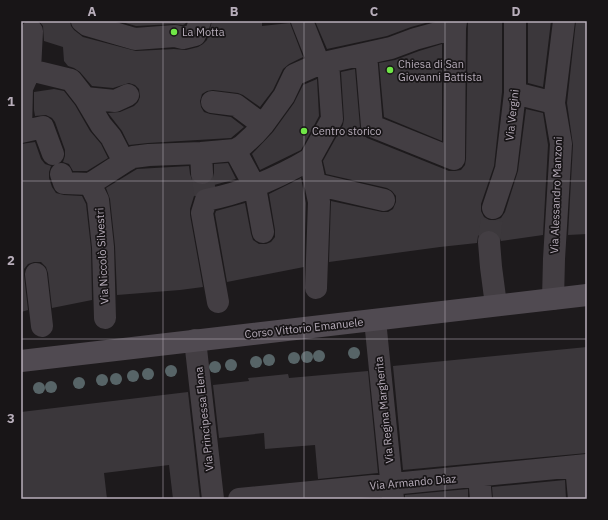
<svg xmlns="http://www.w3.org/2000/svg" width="608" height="520" font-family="'IBM Plex Sans',sans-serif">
<rect width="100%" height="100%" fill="#1d1a1c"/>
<path fill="#3b373b" d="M39 21H70L71 26 74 30 83 37 136 51 174 49 186 50 198 47 203 44 207 40 212 21H262V26L290 23 303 57 289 64 283 69 273 90 260 107 243 95 238 93 213 90 207 91 202 94 200 101 201 107 204 112 210 114 231 117 244 127 231 138 148 143 129 145 122 131 108 113 120 112 134 106 138 102 140 97 139 89 135 85 129 83 113 88 92 86 80 72 74 68 68 66 64 61 63 47 44 41 43 26Z
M118 21H187L185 24 183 25 174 24 136 26Z
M315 21H433L411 27 387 36 327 49Z
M468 21H502V92L494 166 481 204V211L484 217 489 220H495L501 218 505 212 518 171 526 109 543 113 548 145 543 235 501 241 499 235 495 231 488 230 482 232 478 236 477 243 440 247 329 262 331 201 382 212H388L393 209 396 202V196L392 191 387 188 326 174 323 161 343 125 344 119 341 72 355 69 360 127 362 134 367 138 449 171H455L461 170 465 165 466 159Z
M528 21H551L543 87 528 83Z
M576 21H587V234L568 235 573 145 567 103Z
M442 44V141L384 117 379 63 395 60 419 51Z
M317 79 319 116 301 150 260 170 252 154 273 132 294 103 303 85Z
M54 89 64 91 75 105 90 131 101 144 108 158 87 171H73L69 164 63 162 65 156V150L55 122 52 118 46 115 35 116 34 110V92Z
M35 142 41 159 45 164 51 166 49 172V178L52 187 56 193 64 195 82 196 86 204 91 248 92 300 52 308 48 273 46 267 41 262H34L28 264 24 269V275L28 310 21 312V144Z
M228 163 236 179 203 188 198 191 194 196 190 209V215L203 287 180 290 117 295 115 246 110 199 106 188 137 169 189 166 190 174 192 180 197 184 203 185 208 184 213 179 214 173V164Z
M301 178 306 203 304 267 227 282 215 214 216 211 245 203 251 234 253 240 259 244H266L271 242 275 237V230L269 194Z
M587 347V453L403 470 393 366Z
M368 371 378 473 318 479 315 445 265 449 264 433 219 438 213 385 249 381 248 378 288 374 289 378Z
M188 392 200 499H173L169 465 104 473 107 499H21V412Z
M565 480 566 499H493L492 487Z
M468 489V499H405V495Z"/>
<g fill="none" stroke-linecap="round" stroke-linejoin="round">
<path stroke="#3c383c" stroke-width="22" stroke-dasharray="22 11" stroke-linecap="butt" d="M202 173 206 200
M489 242 493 208"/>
<path stroke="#433e43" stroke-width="22" d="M82 21 87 25 135 39 175 36 183 38 195 35 200 21
M302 21 319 64
M366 54 372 126 454 159 455 28
M30 70 71 80 85 98 101 125 111 137 124 162 133 157 149 155 201 153 235 150 242 146 255 134 263 125 284 96 294 75 319 64 391 48 415 39 455 28 456 21
M515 93 554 103
M85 98 115 101 128 95
M212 102 236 105 263 125
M21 132 22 88 30 70 32 31
M21 132 43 127 53 154
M235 150 255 187 263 232
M201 153 202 173
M61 174 64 183 90 184 98 200 103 247 105 318
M90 184 124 162
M315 184 384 200
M493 208 506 169 515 93V21
M489 242 491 267 496 305
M36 274 42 326
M316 288 319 202 310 159 332 119 328 62
M553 299 554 259 561 144 554 103 564 21
M218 302 202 213 206 200C242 193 278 178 310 159
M375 320 393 499
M195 340 213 499
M576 466 579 499
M479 476 481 499
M239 499 587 465"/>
<path stroke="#504a51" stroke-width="22" d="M21 361 587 295"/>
</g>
<g fill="#576467">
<circle cx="354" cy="353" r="6"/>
<circle cx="319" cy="356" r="6"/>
<circle cx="307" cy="357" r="6"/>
<circle cx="294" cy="358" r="6"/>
<circle cx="269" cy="360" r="6"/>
<circle cx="256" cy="362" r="6"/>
<circle cx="231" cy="365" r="6"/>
<circle cx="215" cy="367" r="6"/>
<circle cx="171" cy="371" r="6"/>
<circle cx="148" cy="374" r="6"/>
<circle cx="133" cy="376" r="6"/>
<circle cx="116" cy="379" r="6"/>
<circle cx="102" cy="380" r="6"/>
<circle cx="79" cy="383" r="6"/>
<circle cx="51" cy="387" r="6"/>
<circle cx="39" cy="388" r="6"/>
</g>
<path fill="none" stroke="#b8aebb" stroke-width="1" stroke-opacity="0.55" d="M163 21V499M304 21V499M445 21V499M21 181H587M21 339H587"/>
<g fill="#70e747" stroke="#181517" stroke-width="1.5">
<circle cx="174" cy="32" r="4"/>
<circle cx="390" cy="70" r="4"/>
<circle cx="304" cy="131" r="4"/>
</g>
<g text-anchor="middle" stroke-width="3.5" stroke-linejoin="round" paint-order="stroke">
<g font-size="11" fill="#b8aebb" stroke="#181517" text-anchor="start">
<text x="182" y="36">La Motta</text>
<text x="398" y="68">Chiesa di San<tspan x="398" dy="13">Giovanni Battista</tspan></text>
<text x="312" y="135">Centro storico</text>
</g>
<g font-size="11" fill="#b8aebb" stroke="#181517">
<text transform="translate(512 115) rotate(-84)" y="4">Via Vergini</text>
<text transform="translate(556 195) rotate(-88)" y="4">Via Alessandro Manzoni</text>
<text transform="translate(102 256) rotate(-93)" y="4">Via Niccolò Silvestri</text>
<text transform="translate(304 328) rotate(-6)" y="4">Corso Vittorio Emanuele</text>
<text transform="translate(384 410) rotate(-96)" y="4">Via Regina Margherita</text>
<text transform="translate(204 419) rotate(-96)" y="4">Via Principessa Elena</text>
<text transform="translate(413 482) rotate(-5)" y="4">Via Armando Diaz</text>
</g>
</g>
<rect width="608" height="520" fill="none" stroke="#181517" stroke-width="44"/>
<rect x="22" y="22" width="564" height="476" fill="none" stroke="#b8aebb" stroke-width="1.5"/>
<g font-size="13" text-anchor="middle" font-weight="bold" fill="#b8aebb">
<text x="92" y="16">A</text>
<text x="234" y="16">B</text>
<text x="374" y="16">C</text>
<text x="516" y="16">D</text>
<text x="11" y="106">1</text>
<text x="11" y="265">2</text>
<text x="11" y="423">3</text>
</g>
</svg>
